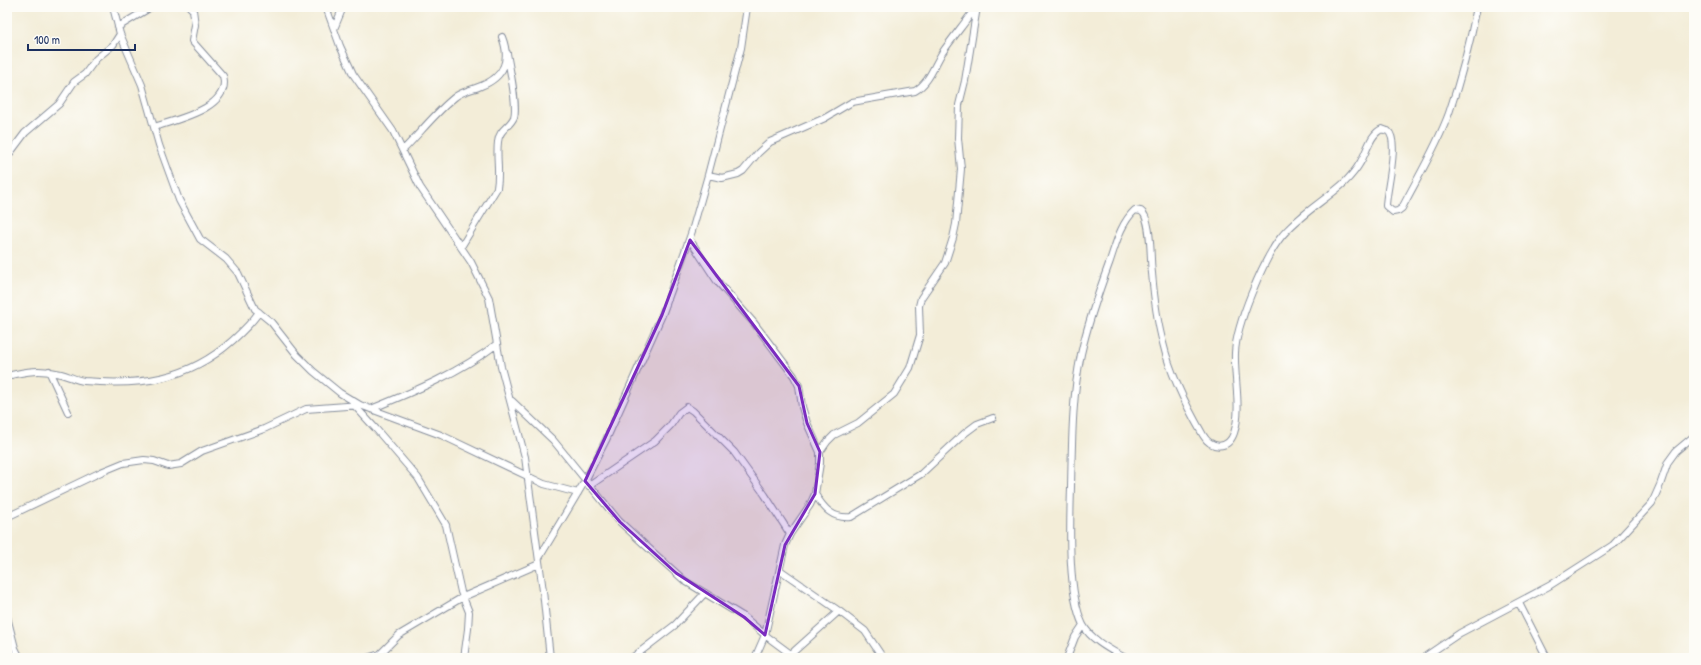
<svg xmlns="http://www.w3.org/2000/svg" width="1701" height="665" font-family="'Patrick Hand',sans-serif">
<rect width="100%" height="100%" fill="#fdfcf7"/>
<filter id="ink" filterUnits="userSpaceOnUse"><feTurbulence type="fractalNoise" baseFrequency=".025" numOctaves="2"/><feDisplacementMap in="SourceGraphic" scale="8" xChannelSelector="R" yChannelSelector="G"/><feConvolveMatrix kernelMatrix="1 2 1 2 8 2 1 2 1" color-interpolation-filters="sRGB"/></filter>
<filter id="wash" filterUnits="userSpaceOnUse"><feTurbulence type="fractalNoise" baseFrequency=".012" numOctaves="4" result="noise"/><feDisplacementMap in="SourceGraphic" scale="16" xChannelSelector="R" yChannelSelector="G"/><feGaussianBlur stdDeviation="0.9" result="paint"/><feColorMatrix in="noise" values="0 0 0 0 0 0 0 0 0 0 0 0 0 0 0 0 0 1.4 0 .05"/><feComposite in="paint" operator="in"/></filter>
<g filter="url(#wash)">
<rect width="100%" height="100%" fill="#f3edd8"/>
</g>
<g filter="url(#ink)">
<g fill="none" stroke-linecap="round" stroke-linejoin="round">
<g stroke="#878e9b" stroke-width="8">
<path id="street" d="M113 7 120 34 142 85 159 145 179 200 200 239 226 259 238 273 255 309 271 322 297 355 313 371 340 393 360 405 441 435 544 484 578 493
M326 7 340 46 353 74 393 131 420 187 471 262 489 298 501 367 525 457 543 591 550 658
M118 27 151 7
M334 29 343 7
M154 127C175 120 232 108 223 76L192 41 195 25 193 10 190 7
M403 150C420 133 436 112 455 97 462 91 472 90 481 86 504 77 511 60 502 37
M7 157 25 133 59 104 74 82 85 74 96 59 113 45 120 34
M708 175 722 178 738 174 743 171 758 153 770 142 825 118 852 102 915 91C929 83 934 66 942 53 953 37 965 23 976 7
M690 240 717 281 754 323 794 376 799 386 802 407 807 423 820 452V463L815 494 810 505 790 534 785 545 765 635 755 658
M461 247 497 188C500 171 496 157 498 142 499 129 510 127 514 117 518 106 509 66 507 53
M49 371 68 412
M7 376C27 371 40 369 61 374 69 376 76 380 84 381 141 386 188 380 232 341 242 332 251 324 259 312
M512 401 553 440 619 521 656 555 685 581 744 617 765 635 796 658
M354 405 376 429 418 478 446 525 461 592 469 612 468 629 464 658
M371 409C415 391 459 373 497 344
M820 452 827 442 834 435 858 423 894 394 910 368 920 335 919 306 921 298 945 263 953 238 956 224 961 169 958 138 959 105 965 81 977 7
M589 486 655 441 670 426 679 413 687 407 693 411 734 452 765 495 790 534
M815 494C824 509 833 519 851 517L921 474 965 433 977 424 993 418
M7 517 101 472 123 463 144 460 154 461 168 466 181 464 202 451 264 429 306 409 360 405
M539 558 585 481 606 440 662 315 673 285 692 231 708 175 741 48 747 7
M780 570 839 611 865 631 883 658
M1519 603 1547 658
M7 617 15 648 20 658
M791 654 839 611
M367 658 380 654 399 635 463 597 539 564
M632 658 675 625 705 593
M1067 658 1075 637 1083 625
M1125 658C1111 650 1091 640 1083 625 1067 591 1070 524 1071 487 1072 442 1072 397 1081 354 1088 322 1099 291 1110 261 1116 243 1121 223 1135 210 1135 210 1140 211 1141 211 1152 218 1150 260 1152 273 1154 297 1157 321 1163 343 1170 373 1188 409 1203 435 1211 449 1228 450 1234 433 1242 409 1234 379 1235 353 1236 325 1263 260 1281 237 1298 216 1324 201 1344 183 1350 177 1356 170 1360 163 1367 152 1370 134 1382 129 1382 129 1387 131 1388 131 1400 141 1386 191 1386 206L1393 212 1398 211 1402 208C1418 177 1437 146 1449 113 1461 78 1470 43 1477 7
M1423 658 1460 633 1549 586 1613 545 1652 503 1660 485 1668 462 1676 451 1694 436"/>
</g>
<use href="#street" stroke="#fff" stroke-width="6"/>
</g>
</g>
<path fill="#7b2cbf" fill-opacity="0.2" stroke="#7b2cbf" stroke-width="3" stroke-linejoin="round" d="M690 240 799 386 807 423 820 452 815 494 785 545 765 635 744 617 676 573 620 522 585 481 662 315Z"/>
<rect width="1701" height="665" fill="none" stroke="#fdfcf7" stroke-width="24"/>
<path d="M28 44v6h107v-6" fill="none" stroke="#1b2f5e" stroke-width="2"/>
<text x="34" y="44" font-size="12" fill="#1b2f5e" stroke="#fdfcf7" stroke-width="3" paint-order="stroke">100 m</text>
</svg>
